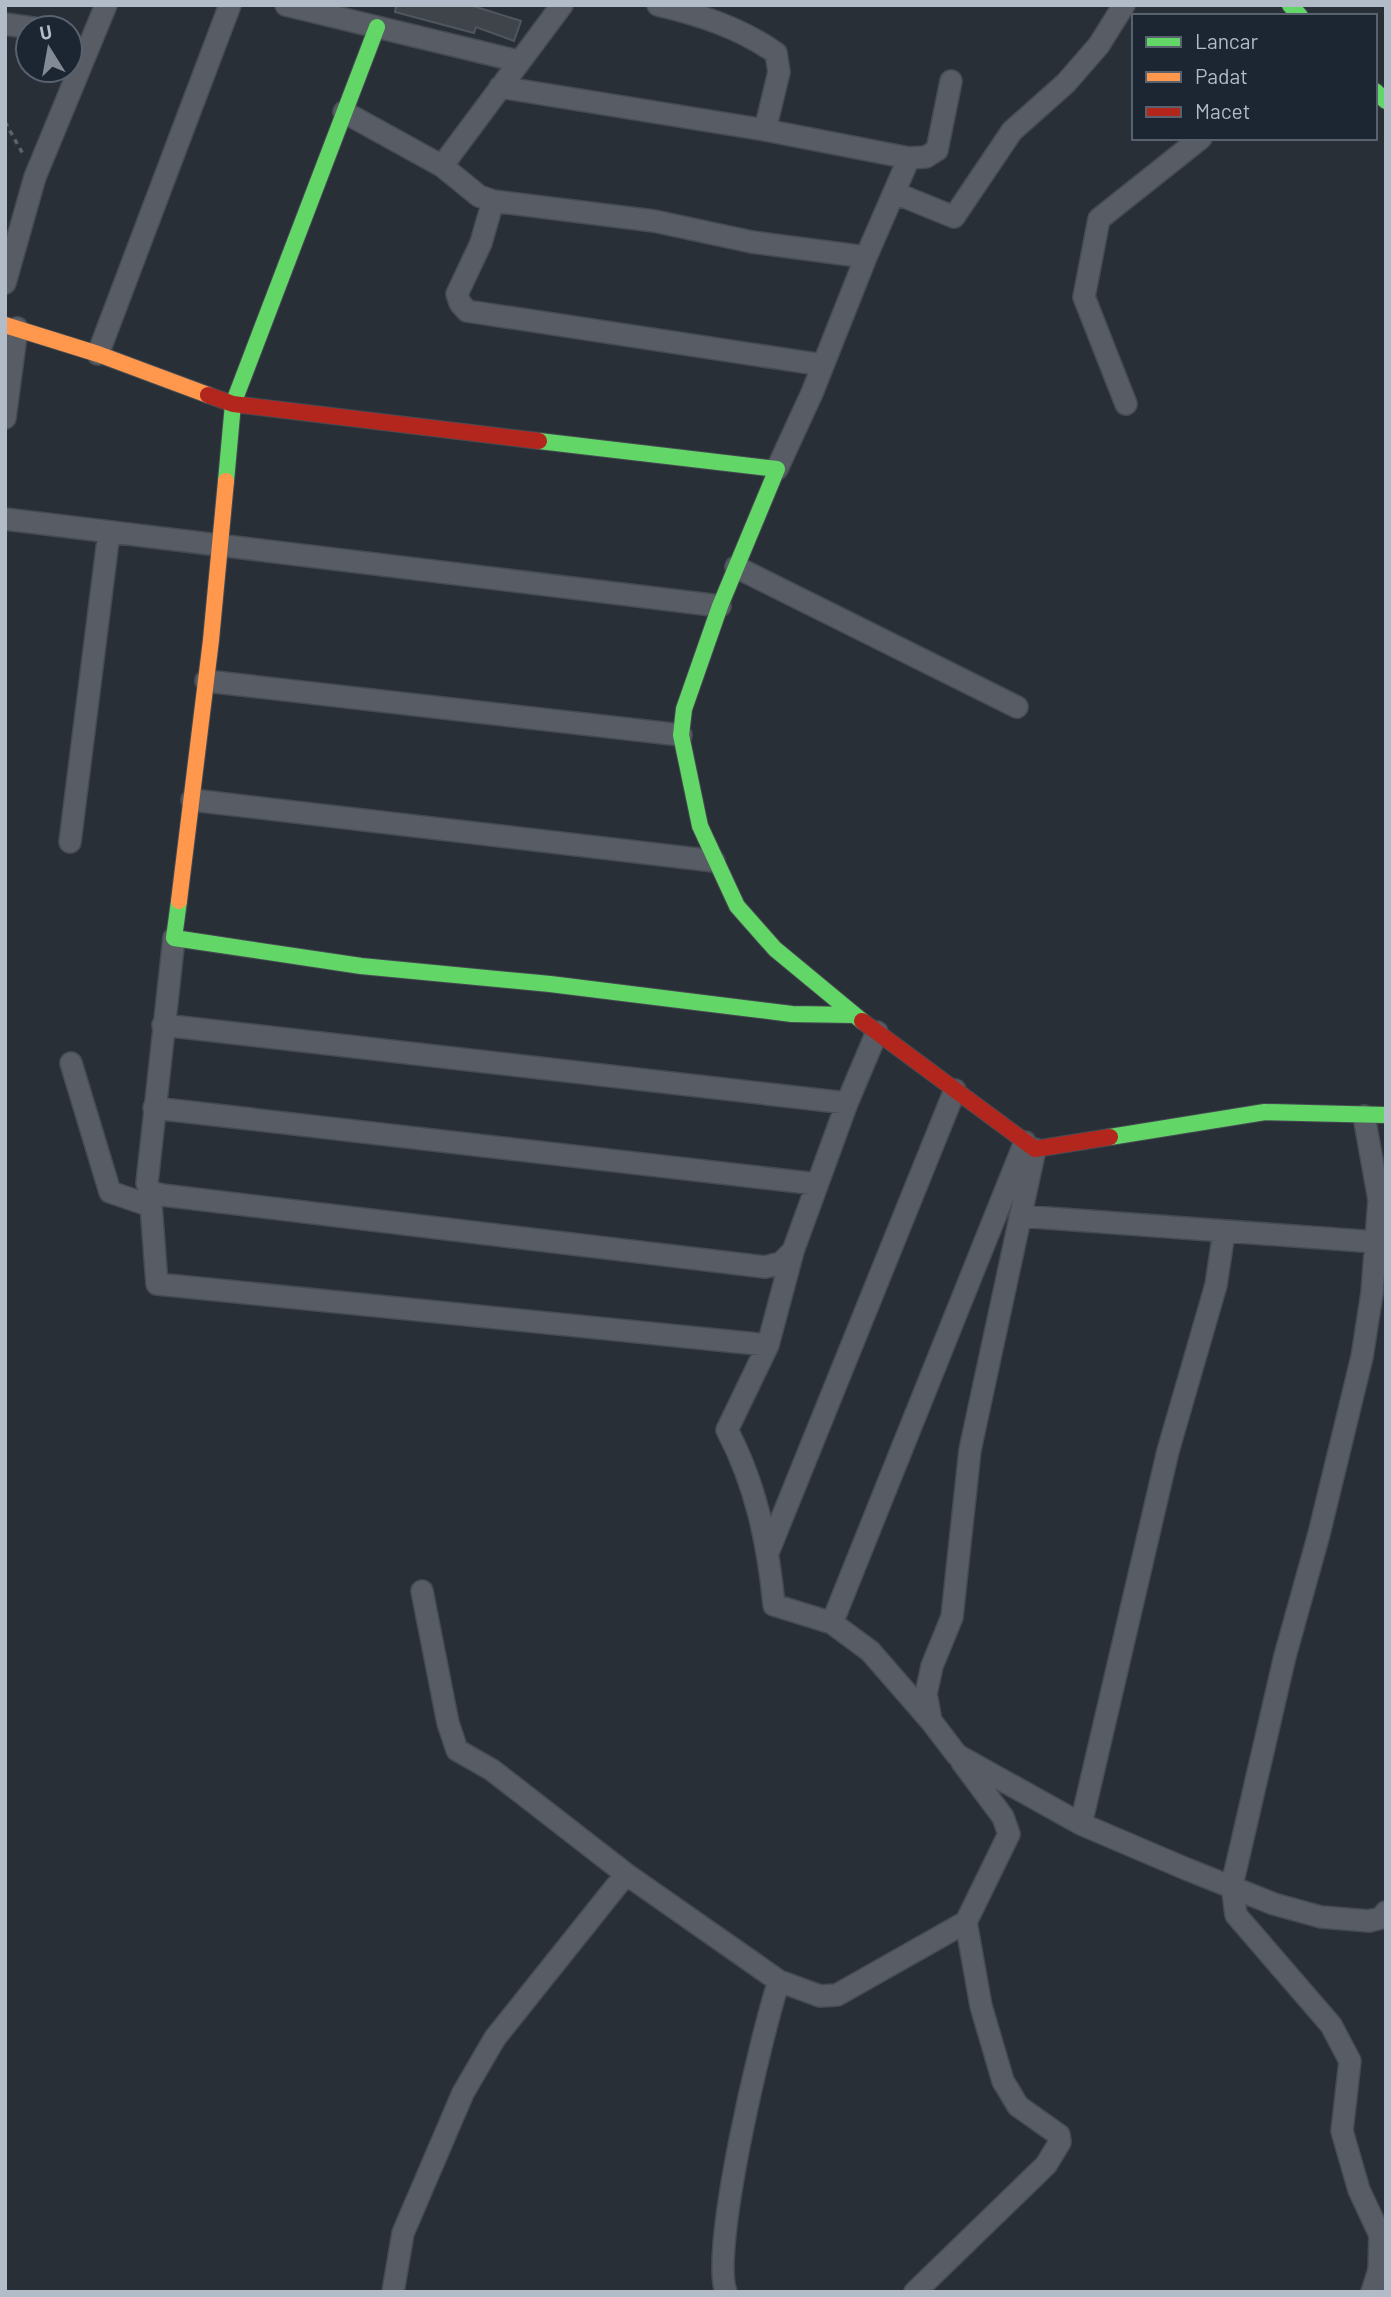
<svg xmlns="http://www.w3.org/2000/svg" width="1391" height="2297" font-family="Barlow,sans-serif">
<rect width="100%" height="100%" fill="#282f37"/>
<path fill="#3f444b" stroke="#50565f" stroke-width="2" d="M396 5H470L521 21 514 41 476 27 474 33 395 12Z"/>
<g fill="none" stroke-linecap="round" stroke-linejoin="round">
<g stroke="#464b52" stroke-width="24">
<path id="street" d="M286 5 518 61
M562 5 442 166 479 196 493 201 654 221 752 242 866 257 812 393 777 469
M658 5C701 15 740 28 776 53L779 72 765 130
M5 24 33 28
M500 87 765 130 909 158 926 157 937 150 951 81
M344 112 442 166
M895 193 954 217 1012 131 1066 83 1099 45 1124 5
M493 201 481 243 457 294 460 303 467 311 823 365
M866 257 909 158
M5 283 35 177 106 5
M98 354 230 5
M1126 404 1084 297 1099 219 1201 138
M5 418 17 328
M5 519 720 606
M736 567 1017 707
M206 681 681 735
M192 800 714 861
M70 842 109 532
M174 938 147 1183 150 1192 162 1195 765 1267 781 1263 793 1251 847 1103 877 1032
M163 1025 847 1103
M71 1063 110 1192 151 1206
M154 1108 817 1184
M1364 1116 1379 1200 1372 1293 1362 1357 1319 1534 1285 1656 1232 1885 1236 1915 1331 2025 1350 2061 1342 2131 1359 2190 1380 2235 1379 2270 1372 2292
M1035 1149 970 1450 952 1617 932 1666 926 1694 931 1721 957 1755 1081 1824 1184 1868 1274 1904 1321 1917 1369 1921 1381 1918 1386 1912
M150 1192 157 1284 768 1345 793 1251
M1020 1216 1376 1242
M768 1345 727 1430C756 1485 768 1543 774 1605L832 1623 870 1651 931 1721
M769 1550 955 1090
M422 1591 448 1723 457 1750 492 1770 626 1874 779 1981C762 2032 710 2250 726 2292
M832 1623 1025 1142
M1081 1824 1168 1451 1216 1285 1224 1232
M779 1981 820 1996 837 1995 966 1922
M393 2292 403 2233 463 2093 495 2038 626 1874
M915 2292 1046 2165 1060 2142 1059 2135 1018 2106 1003 2081 981 2006 966 1922 1009 1834 1003 1817 962 1762"/>
</g>
<g stroke="#464b52" stroke-width="18">
<path id="fast" d="M1290 5 1300 16
M1375 91 1386 101
M539 441 777 469 720 606 684 709 681 735 700 826 737 906 775 949 862 1021
M226 481 233 404 377 27
M179 901 174 938 361 966 550 984 792 1014 854 1015
M1110 1137 1265 1112 1386 1115"/>
</g>
<g stroke="#464b52" stroke-width="18">
<path id="slow" d="M5 325 98 354 208 395
M179 901 211 640 226 481"/>
</g>
<g stroke="#464b52" stroke-width="18">
<path id="jam" d="M208 395 233 404 539 441
M862 1021 1035 1149 1110 1137"/>
</g>
<path stroke="#5c6268" stroke-width="3.5" stroke-dasharray="5 5" stroke-linecap="butt" d="M5 122 23 154"/>
<use href="#street" stroke="#585d65" stroke-width="21"/>
<use href="#fast" stroke="#63d668" stroke-width="16"/>
<use href="#slow" stroke="#ff974d" stroke-width="16"/>
<use href="#jam" stroke="#b3261e" stroke-width="16"/>
</g>
<rect width="1391" height="2297" fill="none" stroke="#b2bbc8" stroke-width="14"/>
<rect x="1132" y="14" width="245" height="126" fill="#1c2532" stroke="#58616e" stroke-width="2"/>
<rect x="1146" y="37" width="35" height="10" fill="#63d668" stroke="#58616e" stroke-width="2"/>
<text x="1195" y="49" font-size="21" fill="#b2bbc8">Lancar</text>
<rect x="1146" y="72" width="35" height="10" fill="#ff974d" stroke="#58616e" stroke-width="2"/>
<text x="1195" y="84" font-size="21" fill="#b2bbc8">Padat</text>
<rect x="1146" y="107" width="35" height="10" fill="#b3261e" stroke="#58616e" stroke-width="2"/>
<text x="1195" y="119" font-size="21" fill="#b2bbc8">Macet</text>
<g transform="translate(49 49) rotate(349)"><circle r="33" fill="#1c2532" stroke="#58616e" stroke-width="2"/>
<path d="M0-5L12 26L0 18L-12 26Z" fill="#828a95"/>
<text y="-10" font-size="19" font-weight="bold" text-anchor="middle" fill="#b2bbc8">U</text>
</g>
</svg>
